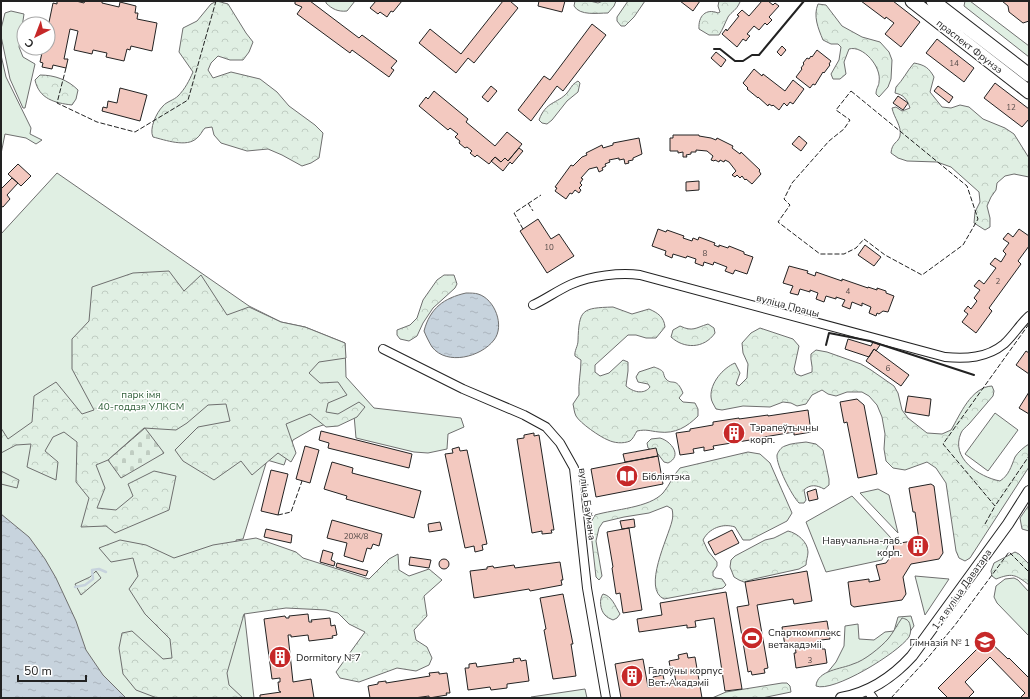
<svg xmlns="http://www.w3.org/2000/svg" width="1030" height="699" font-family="'Nunito Sans',sans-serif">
<defs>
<pattern id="forest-crowns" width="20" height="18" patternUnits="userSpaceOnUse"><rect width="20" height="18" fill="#e0efe3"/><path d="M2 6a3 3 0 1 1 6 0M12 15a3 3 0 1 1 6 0" fill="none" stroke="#c0cdc2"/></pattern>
<pattern id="wetland-marsh" width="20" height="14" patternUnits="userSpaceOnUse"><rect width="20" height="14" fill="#e0efe3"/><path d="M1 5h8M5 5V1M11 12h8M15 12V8" fill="none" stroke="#c0cdc2"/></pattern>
<pattern id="cemetery-stones" width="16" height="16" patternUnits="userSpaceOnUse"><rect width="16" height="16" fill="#e0efe3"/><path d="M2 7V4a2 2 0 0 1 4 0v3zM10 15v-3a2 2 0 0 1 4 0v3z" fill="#c0cdc2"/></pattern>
<pattern id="water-ripples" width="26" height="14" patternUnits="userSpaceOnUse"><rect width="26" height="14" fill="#c7d3dd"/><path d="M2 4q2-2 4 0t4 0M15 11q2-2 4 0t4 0" fill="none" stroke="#abb5bd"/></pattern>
</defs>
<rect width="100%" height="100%" fill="#fff"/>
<path fill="#e0efe3" stroke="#6f6f6f" d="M326 1H355L347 11C338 12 332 9 326 3Z
M965 1H970L1029 46V57L964 6Z
M11 11 24 14 19 47 23 57 35 64 25 108H23L10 79 1 36V29L5 13Z
M1 55 6 77 31 128 30 134 42 140 36 144 26 138 5 134 1 154Z
M57 173 249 306 281 322 305 327 345 343 346 377 374 408 461 418 464 427 448 434 447 449 428 453 414 452 356 438 354 415 314 428 293 440 284 465 267 460 243 539 236 540 254 698H1V234Z
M995 413 1018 430 988 471 965 454Z
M878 489 889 495 898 533 860 493Z
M852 496 891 538 882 560 826 572 806 522Z
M915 576 949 579 925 615Z
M1014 578 1018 580 1029 592V636L997 603 994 597 996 586 1005 579Z
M911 616 914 626 899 647 863 665 827 673 836 662 844 646 845 626 858 624 859 639 874 640 885 632 894 631 898 617Z
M585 689 587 698H531V697Z"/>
<path fill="url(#forest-crowns)" stroke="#6f6f6f" d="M217 1 228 4 246 33 253 42 249 52 243 60H230L218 56 211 63 208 70 213 78 231 72 260 79 277 92 289 106 315 125 323 133 319 158 311 163 302 166 282 155 268 149 247 151 221 143 214 135 212 127 205 128C202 131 200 136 197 138 187 148 165 140 153 137 149 129 156 113 163 106 166 102 174 100 178 96 185 89 189 81 193 72L179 52 183 28 197 21 211 4Z
M575 1H590L598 3 603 1H616L614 6 608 13C597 13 580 16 574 6Z
M628 1H645L634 17 625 26H621L617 21V17Z
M719 1H740V2C736 11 732 11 728 17 725 23 723 29 719 35H709L699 29C698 16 706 8 718 13L720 12 718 6Z
M818 4 826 5 842 26 862 37 880 42 889 52 892 60 891 79 888 87 879 97 876 94C876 88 879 86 879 82 882 67 863 45 849 49L844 62 846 74 840 79H833L831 74 839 60 841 47 838 44H831L823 40C818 28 813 16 818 4Z
M914 63C925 65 929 68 934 77L930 92 942 107 951 108 960 105 969 107 983 119 1005 128 1014 134 1029 158V177L1014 174 1005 176 997 183 996 190 991 197 987 206 990 218V227L985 230 974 223 975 212 980 202 979 192 951 167 937 162 907 161 898 158 891 153C892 142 898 143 900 136 902 126 894 118 892 108L896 107 902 111 910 108C907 99 904 95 895 93L896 87C903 80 907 71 914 63Z
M40 75C55 75 68 80 78 90L76 99 72 105C55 103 39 99 35 80Z
M578 81 580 83 578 92 567 101 552 120 547 124 542 123 539 120C546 101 557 104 567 93 572 87 571 85 578 81Z
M169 271 184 291 201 275 227 315 249 307 281 322 305 327 345 343 346 358 319 362 309 373 320 383 338 382 347 395 328 403 326 412 338 414 359 402 365 407 357 417 338 426 326 427 310 414 286 424 296 453 291 462 278 453 252 475 241 461 214 480 183 461 175 450 198 427 230 421 226 404 208 405 187 423 176 430 144 428 108 460 96 465 105 488 97 508 116 510 133 496 128 484 154 471 176 476 169 510 115 533 106 526 81 527 89 498 76 482 77 442 64 432 53 437 45 451 58 462 56 480 27 467 31 444 16 445 1 453V428L8 439 32 422 34 396 56 382 82 414 94 410 72 369V339L89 321 92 287 133 273Z
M444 275H454L457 284 455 288 433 308 423 323 417 336 409 341 400 339 397 335V330L410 325 417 318 423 300 437 280Z
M613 307 632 314 649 309C658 313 664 317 665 327L656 338H646L636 335H628L595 365V372L600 376 609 373 623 360 628 362V371L626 386C633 392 644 395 650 387L648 384 638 382 636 377 639 372 654 367C657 368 662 370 663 372 664 374 664 377 666 379 672 386 676 376 683 393L679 398 683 402 695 403 698 409V416C687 427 675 434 659 432 649 431 647 429 637 431 635 434 633 439 630 441 623 444 614 443 608 440 600 437 580 423 576 416 574 412 574 408 573 404L579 395C578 384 581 372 581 360L575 356C574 351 578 346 578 341 579 309 582 308 613 307Z
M708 324 714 328 715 333C704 349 684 349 671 337L673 330 680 326C693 332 695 328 708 324Z
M760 328 793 339 799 346 794 369 796 374 801 376 812 372C813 365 810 361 811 354L816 350 827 352 861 364 871 370 894 386 898 393 902 410 908 418 927 433 942 434 951 430C960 415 971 387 992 386L994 391 993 396C985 405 977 415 969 424 966 427 962 430 961 433 950 458 979 477 1000 481 1009 475 1011 467 1015 457 1018 452 1024 447 1029 444V467L970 558 965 561 959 558 956 551 946 483 936 468 927 462 905 470 893 468 886 461 884 449 885 434 882 417 877 405 869 396 862 392H847L836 396 828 394 822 390 812 395 806 404 797 406 791 403 783 402 770 407 743 406 722 410 716 409C714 405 711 401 711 397 710 383 723 368 735 363L740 373 736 384 739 386 747 378 748 364 743 353 742 343 751 333Z
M660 438C671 441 683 456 668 463L664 462 658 454 648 448 647 443 651 439Z
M806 442 816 444 823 450 829 479V485L824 489C817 485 810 484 804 490L806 500 804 503H799C792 496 776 465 777 455 778 452 781 447 785 446 791 443 800 443 806 442Z
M748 452 760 454 770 463 792 513 787 521 750 540H743L735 527C723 523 709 528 703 540L708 551 717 562V566L713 572V576L716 578 722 579 726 585 723 588 664 599C642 589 668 538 672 521 673 517 673 513 672 509L667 506 649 513 624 517 603 522 599 528 596 541 602 576 599 580 596 577 590 524 595 515C615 509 649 508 663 493 670 485 673 475 680 468Z
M1 471 19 480 17 488 1 484Z
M1029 505V531L1022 529 1020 518Z
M788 531C797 533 808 542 808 552 808 556 806 561 806 565L799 569 754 579 744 582 739 580 734 577 730 567 731 560 735 556 765 540 774 538Z
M256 538 296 552 303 558 369 579 389 559 398 554 399 570 409 576 429 569 442 580 424 596 427 616 414 630 416 640 427 647 432 658 429 665 416 671 397 668 359 682 340 678 336 672 365 632 349 624 338 613 326 610 286 608 244 614 227 673 229 685 243 698H157L136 690 123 674 119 648 122 633 132 631 163 659 172 658 170 639 145 614 129 589 138 576 133 558 111 562 99 548 120 540 146 545 174 558 213 545Z
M1015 552 1019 554 1029 564V585C1015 574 1012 573 996 579L992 576 991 571 994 563Z
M603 594C612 596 615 606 620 614L617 618 613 620C611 619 606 617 605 615 600 610 599 599 603 594Z
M902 618C906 619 909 620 910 625 911 629 911 633 909 637 898 653 833 693 816 686 817 670 842 669 853 664 864 661 881 647 888 639 893 633 897 625 902 618Z
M782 683H787L790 686 791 692 762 698H712L726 692Z"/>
<path fill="url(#wetland-marsh)" stroke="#6f6f6f" d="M96 571 101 578 81 595 75 584 90 577Z"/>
<path fill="url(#cemetery-stones)" stroke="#6f6f6f" d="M145 428 164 453 121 478 108 460Z"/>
<path fill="url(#water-ripples)" stroke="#6f6f6f" d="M466 293C470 293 475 293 478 294 495 299 505 326 494 340 481 357 447 366 432 347 429 342 426 336 424 331 430 308 444 298 466 293Z
M1 514 29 537 45 559 56 578 76 621 86 650 103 675 126 698H1Z"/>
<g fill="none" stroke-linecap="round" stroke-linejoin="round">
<path stroke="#c7d3dd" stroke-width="2.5" d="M75 587 85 585 93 579 92 570 99 569 106 572"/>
</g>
<path fill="#f3c9c0" stroke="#222" d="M57 1H76L84 3 85 1H102V3L119 7 120 2 136 6 135 13H138L137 19 157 23 152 51 131 46 130 50 127 49 124 61 106 57 107 53 93 50 92 54 74 50 78 31 70 29 64 59H68L66 68 53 65 52 69 42 67 43 63 40 62 43 48H48V38H49L51 28 48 27 53 3 57 4Z
M295 1H310L359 38 362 35 397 61 391 68 394 70 389 77 352 50 350 53 297 14 302 7 295 4Z
M376 1H402L393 12 391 11 387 17 380 12 378 14 370 8Z
M503 1H510L518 8 474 63 468 58 456 73 419 43 430 29 461 54Z
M539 1H565L562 12 538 6Z
M680 1H700L693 11Z
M762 1H768L773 5 775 3 779 6 769 17 772 20 767 25 765 23 759 30 754 26 747 34 750 36 748 38 746 41 743 39 737 47 722 34 726 29 727 31 739 16 737 15 742 10 749 16Z
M861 1H893L920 22 901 47 885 34 894 23 886 17 885 19Z
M1002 1H1029V21L1023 23 1009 12 1008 6Z
M592 24 606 35 563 91 557 86 531 121 518 110 544 76 550 80Z
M937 39 974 68 964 82 926 53Z
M782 46 786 50 781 56 777 52Z
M817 50 831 61 829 64 830 65 824 73 823 72 815 85 813 84 810 88 796 77 802 69 801 68 804 64 803 63 807 58 809 59 811 56 812 57Z
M716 52 726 60 721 67 711 58Z
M754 69 762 76 763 74 785 91 793 80 804 89 793 104 790 102 787 106 784 103 779 110 773 105 772 106 769 104 768 106 758 97V98L747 89 748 88 743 83Z
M995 83 1029 109V119L1022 127 984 98Z
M491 86 497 91 488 102 482 97Z
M938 86 953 97 949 103 934 91Z
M120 88 147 95 140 121 102 111 103 107 107 108 108 101 117 103Z
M434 91 468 119 466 122 495 146 507 132 522 144 508 161 505 158 501 162 495 157 489 164 477 155 475 157 470 153 472 151 467 147 465 148 459 143 460 141 455 137 458 134 450 128 448 130 419 106 426 97 428 99Z
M898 96 908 103 903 110 893 103Z
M673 135H699V136L711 138 716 140 717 138 733 146 732 148 740 154 741 152 760 170 759 171 761 174 752 184 746 179 745 180 742 176 740 178 737 175 735 177 732 175 736 171 729 162 725 160 724 162 720 160 719 162 715 160 714 161 711 160 713 156 707 151 696 150V152H691V154L686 155 687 157H683V152L678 153V151H670V138H673Z
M799 136 807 143 801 151 792 144Z
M639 138 642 154 633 158V160L628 161 629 163 625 164 624 159 619 160V158L609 160 610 162 605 164 606 166 602 168 603 170 599 172 597 167 589 169 581 178 583 179 580 183 582 185 579 188 581 190 579 193 575 190 572 194 570 193 566 199 555 191 557 188 555 187 571 165 573 166 582 157 587 155 586 153 602 145 603 148 613 145V143Z
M519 148 523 151 512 164 510 162 503 171 491 161 495 157 501 162 505 158 508 161Z
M18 164 31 176 21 186 8 174Z
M12 178 18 183 7 195 10 199 3 207 1 206V189Z
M699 181V190L686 191V182Z
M538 219 551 239 559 234 574 256 547 273 520 231Z
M658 229 666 232 667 230 684 236 683 238 692 241 693 238 698 240 699 237 715 243 714 245 719 247V245L728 248 729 246 744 252V254L753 257 747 274 735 270 733 274 725 271 727 267 714 262 713 265 704 262 703 266 695 263 696 259 687 256 686 258 673 254 672 258 665 255 666 251 652 246Z
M1019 229 1029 236V246L1018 261 1021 264 989 308 992 311 976 333 962 322 968 314 964 311 968 306 971 309 977 301 974 298 980 290 974 286 979 280 984 284 996 268 990 264 995 258 1001 262 1006 254 1003 251 1009 243 1003 239 1008 233 1013 237Z
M865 245 881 257 874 266 858 255Z
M789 266 808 271 807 273 815 276 816 272 842 281V279L868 288V287L877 290V288L886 291V293L894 296 888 312 883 311 879 314 877 313 876 316 869 313 871 307 862 303V306L852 302 850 309 842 306 845 300 836 297V299L826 296 824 302 816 299 818 293 810 290V292L800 289 798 295 790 293 793 286 783 283Z
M848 339 871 346 873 342 880 345 876 351 874 349 869 357 845 349Z
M874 349 909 375 901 386 866 361Z
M1026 351 1029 353V374L1016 365Z
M1029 392V414L1019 408Z
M908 396 931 399 929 416 905 412Z
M857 399 864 405 877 474 858 478 847 422 844 423 840 402Z
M808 410 811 432 794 435V432L758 438 759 441 750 442V440L713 446 714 449 704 451V447L693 449 694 453 680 455 676 433 690 431V429L713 425V422L739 418V419L768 415V416Z
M321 431 412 454 409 468 328 448 329 443 319 440Z
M534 433V436L539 435 554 530H551L552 533 542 534V531L532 533 517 439 524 438V435Z
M305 446 319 450 310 483 296 479Z
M459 447 460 451 467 450 487 544 482 545 483 550 475 552 474 546 465 548 445 454 453 453 452 449Z
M656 448 658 456 625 462 623 454Z
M658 456 663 484 596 497 591 469Z
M332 462 353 468 352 473 421 491 414 518 346 499 347 496 324 489Z
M271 470 288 474 278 515 261 511Z
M931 484 934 486 943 553 939 559 911 564 903 577 906 594 902 600 854 607 851 605 848 582 869 579V582L880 580 876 565 886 563 894 552 893 543 899 541 900 543 919 540 915 512H913L909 488Z
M816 489 818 499 809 501 807 492Z
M634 519 635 527 622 529 620 521Z
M332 520 382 534 379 546 373 544 371 549 367 548 363 562 344 556 347 543 327 538Z
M440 522 442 530 429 532 428 524Z
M629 528 642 610 623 613 620 593 616 594 612 568 613 567 607 532Z
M266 529 292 535 291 543 264 537Z
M732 530 739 543 715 555 708 542Z
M323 550 333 553 331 560 335 562 334 566 320 562Z
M410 557 431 560 429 568 409 565Z
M439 564a5 5 0 1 1 10 0a5 5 0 1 1-10 0Z
M560 562 563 580H561L562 585 530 591 529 589 474 598 470 571 487 569V567L493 566 494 568 514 565 515 568Z
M337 563 368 571 366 576 336 567Z
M807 571 812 601 794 604 793 599 757 605 768 668 764 669 765 673 752 675 751 671 748 672 737 607 749 605 745 582Z
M726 592 742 689 725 691 714 618 695 621 696 627 687 628V625L639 632 637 619 662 615 660 603Z
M563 594 573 644H571L576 676 553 679 544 630 546 629 540 598Z
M308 614 309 622H312L311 620 330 618 331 626 335 625 337 635 332 636 333 638 309 641 308 635 291 637V635H288L293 682 311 679 314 698H260V695L281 692 279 691 278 682H280V678L272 679 264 619 285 616 286 618H289V616Z
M827 621 830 639 821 640 822 649H825L827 663 796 668 794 653H796L795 645 785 646 782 627Z
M987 639 1008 659 1009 658 1029 678V698H1020L1025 693 990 657 965 682 974 692 968 698H948L938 688Z
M687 653 688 658 695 657 702 698H621L615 664 643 659 648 687 655 686 653 677 663 675 665 684 676 682 674 672H671L669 661 679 659 678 655Z
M520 658 521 661 526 660 529 681 507 684V688L491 690 490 687 468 690 465 668H469V664L476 663 477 667 514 662 513 659Z
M439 672V674L447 673 450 693H446L447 695 429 698V696L414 698H370L368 686 378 684V682L386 681V683L430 676 429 673Z"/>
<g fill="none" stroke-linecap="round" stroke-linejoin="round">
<g stroke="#222" stroke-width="10">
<path id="minor" d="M533 305C546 299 558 290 572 284 591 276 620 272 640 275L945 357C966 359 987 358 1004 344 1013 336 1020 324 1029 316
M383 349 463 389 524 415 546 427 560 443 574 468 587 588 606 698
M867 690 873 698"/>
</g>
<g stroke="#222" stroke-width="12">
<path id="tertiary" d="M841 698C868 693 893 677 912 656L1008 524 1029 491"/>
</g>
<g stroke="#222" stroke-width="15">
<path id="primary" d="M912 1 1029 92
M933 1 1029 75"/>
</g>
<use href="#minor" stroke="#fff" stroke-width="8"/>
<use href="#tertiary" stroke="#fff" stroke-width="10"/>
<use href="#primary" stroke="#fff" stroke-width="13"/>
<path stroke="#222" stroke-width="1" stroke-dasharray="5 2" stroke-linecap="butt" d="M66 68 57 103 97 122 135 132 188 100 216 1
M851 91 967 186 978 219 963 245 922 275 885 255 864 239 856 248 844 254H820L778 222 790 205 784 199 792 183 829 141 844 129 850 120 836 110Z
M528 203 533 211
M523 229 514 213 541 195
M1029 324 943 444 995 506 1029 456
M278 515 291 512 302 481
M985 524 995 506
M891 698 926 660 955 625 1009 552 1029 572"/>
<path stroke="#222" stroke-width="2" d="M714 49H720L735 61H743L752 55H759L804 1
M826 345 829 333 870 341 974 375"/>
</g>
<defs>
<g id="building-disc" transform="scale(1.15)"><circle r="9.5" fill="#c62828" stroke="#fff"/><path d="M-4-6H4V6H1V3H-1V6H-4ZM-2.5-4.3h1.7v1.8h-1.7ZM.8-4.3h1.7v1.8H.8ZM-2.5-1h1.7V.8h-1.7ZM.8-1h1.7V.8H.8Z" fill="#fff"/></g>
<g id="library-disc" transform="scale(1.15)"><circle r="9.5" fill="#c62828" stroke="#fff"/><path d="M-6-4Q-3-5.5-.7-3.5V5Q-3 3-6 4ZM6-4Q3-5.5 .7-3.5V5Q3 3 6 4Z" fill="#fff"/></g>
<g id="stadium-disc" transform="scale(1.15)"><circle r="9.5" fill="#c62828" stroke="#fff"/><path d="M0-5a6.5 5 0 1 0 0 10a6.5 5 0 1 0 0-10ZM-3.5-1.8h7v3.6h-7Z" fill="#fff"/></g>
<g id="school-disc" transform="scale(1.15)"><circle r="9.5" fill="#c62828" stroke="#fff"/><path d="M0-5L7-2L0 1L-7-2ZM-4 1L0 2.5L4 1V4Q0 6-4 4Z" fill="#fff"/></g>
</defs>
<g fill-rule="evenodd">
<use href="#building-disc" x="734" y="433"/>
<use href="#library-disc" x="627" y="476"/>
<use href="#building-disc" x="918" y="546"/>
<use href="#stadium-disc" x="752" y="638"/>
<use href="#school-disc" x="985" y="642"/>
<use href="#building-disc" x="280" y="657"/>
<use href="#building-disc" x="632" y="676"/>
</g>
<g text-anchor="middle" stroke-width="3" stroke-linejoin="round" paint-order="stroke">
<g font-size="8" fill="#564c4a">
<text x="954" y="66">14</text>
<text x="1011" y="110">12</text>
<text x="549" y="250">10</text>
<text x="705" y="256">8</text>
<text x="998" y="284">2</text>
<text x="848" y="294">4</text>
<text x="888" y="371">6</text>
<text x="356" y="539">20Ж/8</text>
<text x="810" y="663">3</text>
</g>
<g font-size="10" fill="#222" stroke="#fff">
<text transform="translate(970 46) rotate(38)" y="4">праспект Фрунзэ</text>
<text transform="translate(788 305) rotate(15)" y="4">вуліца Працы</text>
<text transform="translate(588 504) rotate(82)" y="4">вуліца Баўмана</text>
<text transform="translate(961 589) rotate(-55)" y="4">1-я вуліца Даватара</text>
</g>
<g font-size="10" fill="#2f5e38" stroke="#fff">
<text x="141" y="398">парк імя<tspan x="141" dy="12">40-годдзя УЛКСМ</tspan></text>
</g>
<g font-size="10" fill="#222" stroke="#fff" text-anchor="start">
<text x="750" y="431">Тэрапеўтычны<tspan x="750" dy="12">корп.</tspan></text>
<text x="642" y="480">Бібліятэка</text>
<text x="902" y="544" text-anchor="end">Навучальна-лаб.<tspan x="902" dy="12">корп.</tspan></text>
<text x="768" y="636">Спарткомплекс<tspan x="768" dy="12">ветакадэміі</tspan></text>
<text x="970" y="646" text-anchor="end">Гімназія № 1</text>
<text x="296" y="661">Dormitory №7</text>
<text x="648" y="674">Галоўны корпус<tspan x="648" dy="12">Вет. Акадэміі</tspan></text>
</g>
</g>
<rect width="1030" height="699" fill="none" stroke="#222222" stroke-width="4"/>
<g transform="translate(36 36) rotate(222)"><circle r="19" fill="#ffffff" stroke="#a7a7a7"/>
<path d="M0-3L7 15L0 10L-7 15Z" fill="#c62828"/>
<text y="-6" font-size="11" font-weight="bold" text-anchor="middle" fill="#222222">С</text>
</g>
<path d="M18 675v6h68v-6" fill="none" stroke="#222222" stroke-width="2"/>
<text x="24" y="675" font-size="12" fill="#222222" stroke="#ffffff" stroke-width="3" paint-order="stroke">50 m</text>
</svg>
